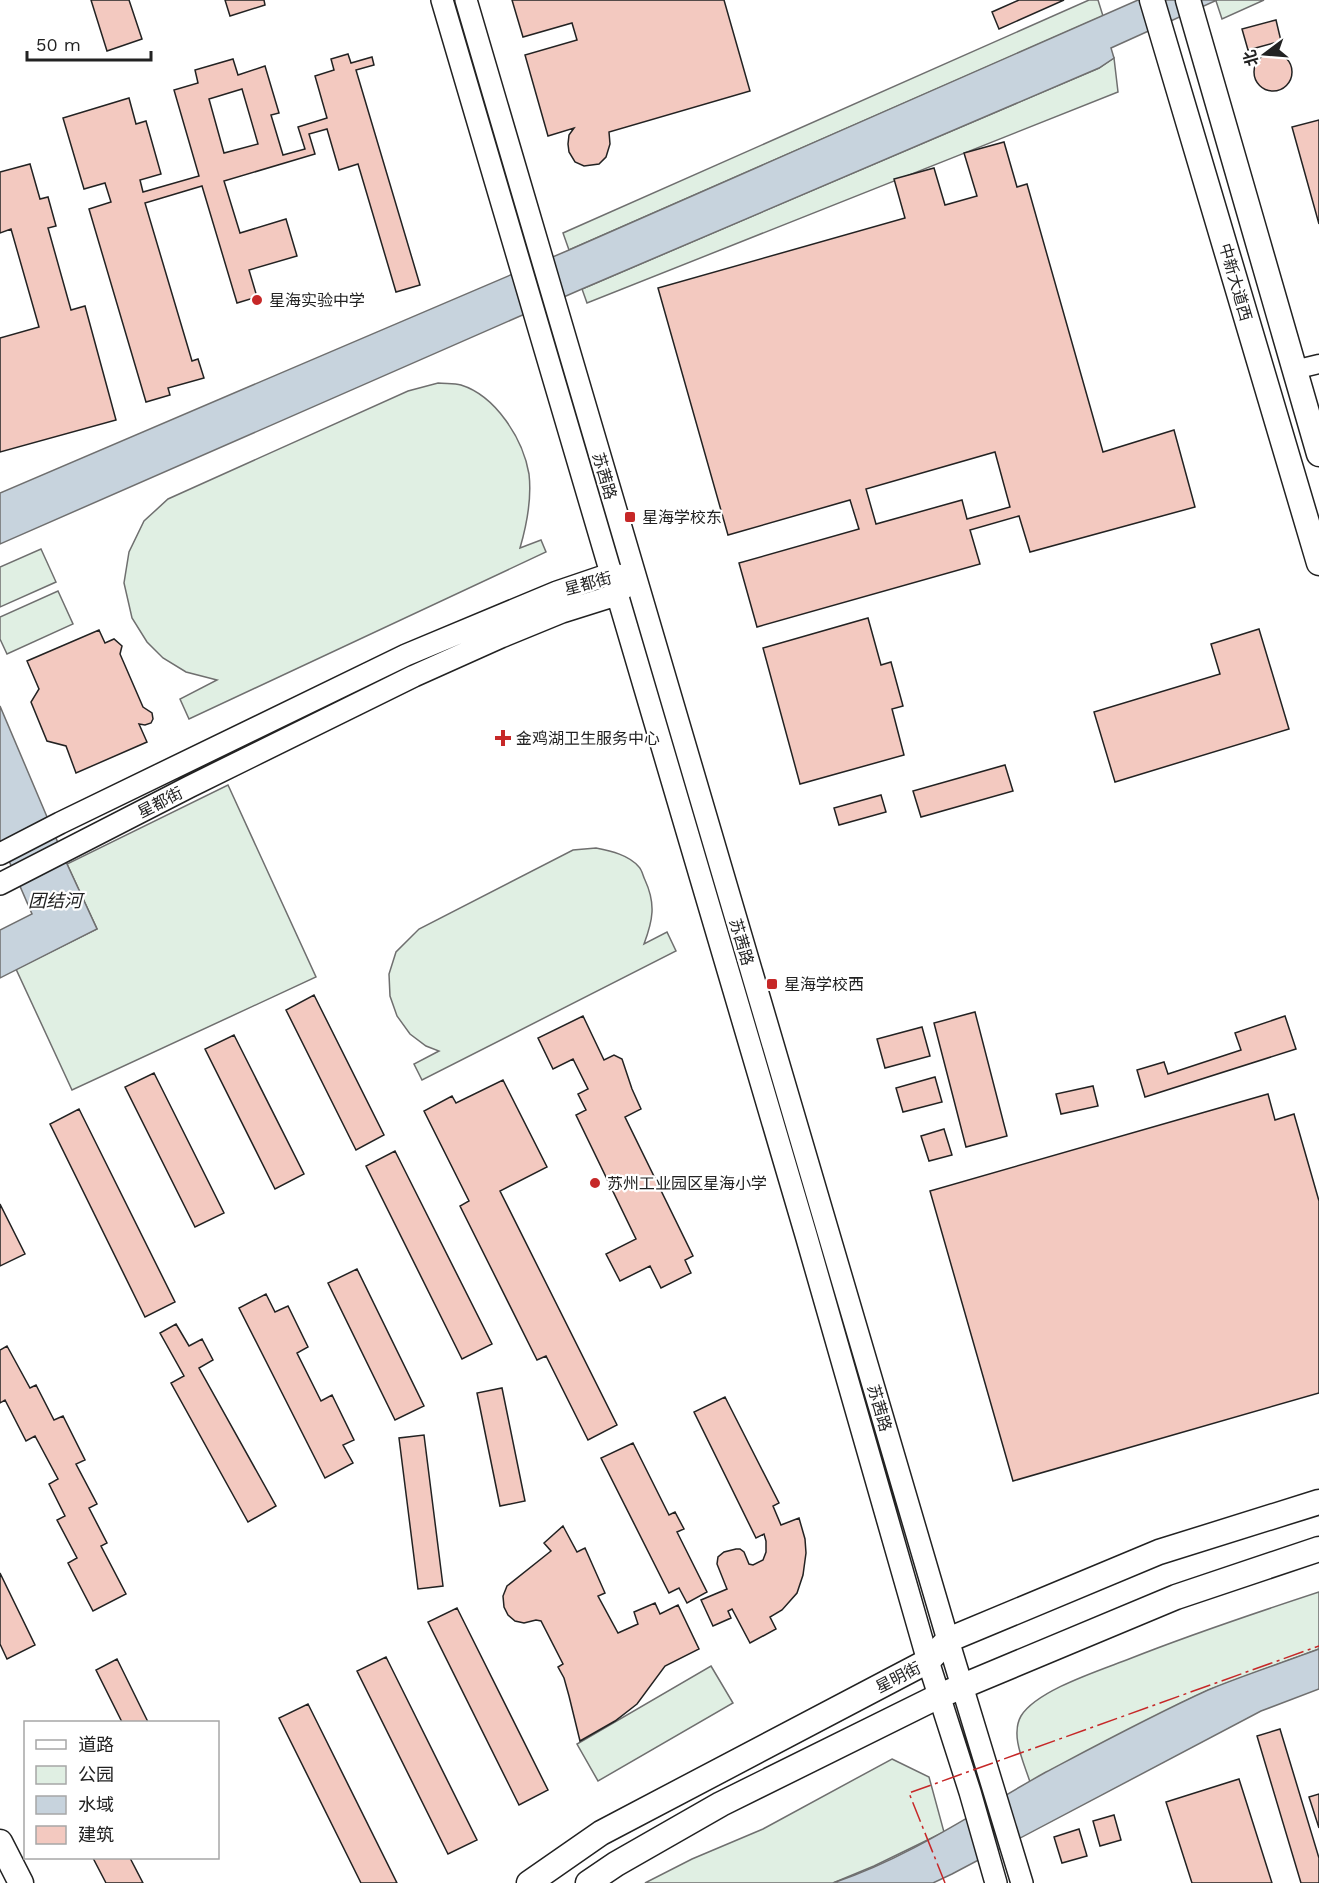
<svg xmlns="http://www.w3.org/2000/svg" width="1319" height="1883" font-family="'Work Sans','Noto Sans SC',sans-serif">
<rect width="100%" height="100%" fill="#fff"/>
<path fill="#e0efe3" stroke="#6f6f6f" stroke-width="1.5" d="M1089 0H1098L1103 16 569 250 563 233Z
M1217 0H1264L1222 19 1216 1Z
M1114 58 1118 92 587 303 582 289 1099 68Z
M438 383C445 384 454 383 461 385 496 396 523 439 529 474 532 500 527 524 520 548L541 540 546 552 189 719 180 699 217 680 186 672 163 658 147 642 132 618 124 583 129 552 144 521 168 499 408 391Z
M41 549 56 582 0 607V567Z
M58 591 73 624 7 654 0 639V617Z
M228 785 316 977 72 1090 16 969 97 929 67 864Z
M596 848C611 851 629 855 639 867 642 870 643 876 645 880 656 904 653 920 644 944L667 932 676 951 422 1080 414 1064 439 1051 426 1046 410 1034 397 1016 390 996 389 974 396 952 419 929 573 850Z
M1319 1592V1649L1211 1689 1179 1704 1030 1782C1024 1763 1010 1735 1021 1716 1037 1690 1101 1670 1129 1659 1192 1634 1255 1613 1319 1592Z
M711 1666 733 1703 598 1781 577 1744Z
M892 1759 929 1777 944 1832 874 1866 833 1883H645L692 1859 763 1829Z"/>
<path fill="#c7d3dd" stroke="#6f6f6f" stroke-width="1.5" d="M1138 0H1217L1111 48 1114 58 1099 68 582 289 0 544V493L569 250Z
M0 706 67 864 97 929 0 978V930L32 914 0 840Z
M1319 1649V1689L1261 1711 952 1874 933 1883H833C909 1858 976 1811 1046 1772 1099 1744 1153 1715 1208 1690 1244 1675 1282 1663 1319 1649Z"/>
<path fill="#f3c9c0" stroke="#222" stroke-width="1.5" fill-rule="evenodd" d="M91 0H129L142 39 107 51Z
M225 0H264L265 5 230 16Z
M512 0H724L750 91 609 132 610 144 606 157 599 164 584 166 575 162 569 152 568 144 569 135 574 128 548 136 525 55 577 40 572 23 523 37Z
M1019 0H1064L999 29 992 12Z
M1276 20 1281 41 1248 50 1242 29Z
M1254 72a19 19 0 1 1 38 0a19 19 0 1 1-38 0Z
M348 54 351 63 372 57 374 65 356 70 420 285 396 292 358 164 339 170 327 129 309 134 315 154 224 181 240 233 286 219 297 256 249 270 257 297 237 303 202 186 145 203 192 361 198 359 204 378 168 388 170 395 146 402 89 209 111 202 105 183 84 189 63 118 129 98 136 124 146 121 161 174 140 180 143 192 199 176 174 90 198 83 195 70 233 59 238 75 265 66 279 113 271 115 283 155 305 149 298 127 327 118 315 76 334 70 331 59ZM242 89 258 144 224 153 209 99Z
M1319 120V224L1292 127Z
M1004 142 1017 187 1027 184 1103 452 1174 430 1195 507 1030 552 1019 516 970 530 980 564 757 627 739 563 859 529 850 500 728 535 658 288 905 218 894 179 934 168 945 205 977 196 964 153ZM995 452 1010 507 967 519 962 500 876 524 866 489Z
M30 164 40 199 48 197 56 226 48 228 71 310 85 306 116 420 0 452V338L39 327 11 229 0 233V172Z
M868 618 881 665 891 662 903 706 892 709 904 755 800 784 763 648Z
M1259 629 1289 729 1115 782 1094 712 1220 674 1211 644Z
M99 630 105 643 114 639 122 646 120 654 143 707 152 713 153 719 151 723 145 725 139 724 147 742 76 773 66 746 47 741 31 702 39 689 27 661Z
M1005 765 1013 791 921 817 913 791Z
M881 795 886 812 839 825 834 808Z
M314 995 384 1135 356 1150 286 1010Z
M975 1012 1007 1136 966 1147 934 1023Z
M583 1016 604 1060 614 1055 622 1059 632 1089 641 1109 625 1117 693 1256 685 1260 691 1273 661 1288 650 1266 620 1281 606 1254 636 1239 576 1115 586 1110 578 1094 588 1089 573 1059 553 1069 538 1038Z
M1285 1016 1296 1049 1145 1097 1137 1070 1164 1062 1168 1074 1241 1050 1235 1033Z
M922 1027 930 1056 885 1068 877 1039Z
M234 1035 304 1174 275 1189 205 1049Z
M154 1073 224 1213 195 1227 125 1087Z
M935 1077 942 1102 903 1112 896 1088Z
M503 1080 547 1167 500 1191 617 1425 588 1440 546 1356 537 1360 460 1206 469 1201 424 1111 452 1096 456 1103Z
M1093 1086 1098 1106 1061 1114 1056 1094Z
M1268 1094 1275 1120 1294 1114 1319 1201V1393L1013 1481 930 1191Z
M79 1109 175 1302 145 1317 50 1124Z
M944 1129 952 1155 929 1161 921 1136Z
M395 1151 492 1344 462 1359 366 1166Z
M0 1204 25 1254 0 1266Z
M357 1269 424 1406 395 1420 328 1283Z
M266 1294 275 1312 288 1306 308 1347 297 1353 321 1401 332 1395 354 1440 343 1445 353 1463 325 1478 239 1308Z
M176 1324 189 1346 202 1339 213 1360 199 1368 276 1506 248 1522 171 1383 184 1376 160 1333Z
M7 1346 30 1388 36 1385 54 1420 63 1416 85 1460 76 1464 97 1504 89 1508 107 1543 101 1546 126 1594 93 1611 68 1563 77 1558 57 1520 65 1516 49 1484 58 1479 35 1436 26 1441 5 1400 0 1403V1350Z
M502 1388 525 1501 500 1506 477 1393Z
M725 1397 779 1503 773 1506 781 1525 799 1518 805 1539 806 1553 803 1575 797 1593 782 1610 770 1617 776 1629 750 1643 732 1609 728 1611 731 1618 713 1626 701 1600 727 1589 717 1564 718 1557 724 1552 736 1549H740L744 1552 749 1564 753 1565 763 1560 766 1552V1541L764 1534 756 1538 694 1412Z
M424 1435 443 1586 418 1589 399 1438Z
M633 1443 669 1515 675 1512 684 1529 677 1532 707 1592 687 1603 679 1588 669 1593 601 1458Z
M563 1526 577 1552 585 1548 605 1593 598 1596 618 1633 638 1624 634 1612 655 1603 660 1614 678 1605 699 1649 665 1666 637 1704 615 1721 580 1741 569 1696 564 1678 558 1667 563 1664 541 1621 536 1620 524 1623 515 1621 508 1615 504 1607 503 1596 507 1586 551 1551 544 1543Z
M0 1573 35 1645 7 1659 0 1644Z
M457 1608 548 1790 519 1805 428 1622Z
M386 1657 477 1840 448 1854 357 1671Z
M117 1659 148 1722H122L96 1670Z
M308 1704 397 1883H361L279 1718Z
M1280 1729 1319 1858V1883H1301L1257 1736Z
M1239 1779 1272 1883H1192L1166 1802Z
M1319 1794V1828L1309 1797Z
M1114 1815 1121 1840 1100 1846 1093 1821Z
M1079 1829 1087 1856 1062 1863 1054 1837Z
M93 1858H130L143 1883H106Z"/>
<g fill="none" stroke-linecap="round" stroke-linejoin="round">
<g stroke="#222" stroke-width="21">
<path id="tertiary" d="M1294 370 1319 364"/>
</g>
<g stroke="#222" stroke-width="24">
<path id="secondary" d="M442 0 806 1235 928 1661 970 1792 996 1883
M466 0 948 1640 1022 1883
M0 854 60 823 406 655 557 592 610 574 623 576
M0 884 189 787 414 676 501 637 562 612 616 595 626 586"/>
</g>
<g stroke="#222" stroke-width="27">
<path id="primary" d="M1152 0 1319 563
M1188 0 1319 454
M0 1842 21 1883
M529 1883 601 1833 928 1661 948 1640 1159 1552 1319 1502
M588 1883 616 1864 721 1804 939 1696 1176 1597 1319 1549"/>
</g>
<use href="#tertiary" stroke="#fff" stroke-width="18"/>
<use href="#secondary" stroke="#fff" stroke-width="21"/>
<use href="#primary" stroke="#fff" stroke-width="24"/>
<path stroke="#c62828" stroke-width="1.5" stroke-dasharray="21 4.5 3 4.5" stroke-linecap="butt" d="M945 1883 909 1793 1319 1646"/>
</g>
<g fill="#c62828" stroke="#fff" stroke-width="2">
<circle cx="257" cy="300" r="6"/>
<rect x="624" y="511" width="12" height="12" rx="3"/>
<path d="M500 729h6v6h6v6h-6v6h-6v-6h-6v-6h6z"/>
<rect x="766" y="978" width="12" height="12" rx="3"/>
<circle cx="595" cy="1183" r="6"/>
</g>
<g text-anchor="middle" stroke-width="4.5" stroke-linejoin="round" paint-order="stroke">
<g font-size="16" fill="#222" stroke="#fff">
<text transform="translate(1236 282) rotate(74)" y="6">中新大道西</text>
<text transform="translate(605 476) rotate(74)" y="6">苏茜路</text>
<text transform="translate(588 583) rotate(-15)" y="6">星都街</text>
<text transform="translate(160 802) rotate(-27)" y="6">星都街</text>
<text transform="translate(742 942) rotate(74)" y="6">苏茜路</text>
<text transform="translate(880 1408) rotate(74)" y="6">苏茜路</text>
<text transform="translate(898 1677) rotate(-27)" y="6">星明街</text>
</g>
<g font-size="16" fill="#222" stroke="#fff" text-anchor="start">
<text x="269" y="306">星海实验中学</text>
<text x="642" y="523">星海学校东</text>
<text x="516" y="744">金鸡湖卫生服务中心</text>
<text x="784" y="990">星海学校西</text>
<text x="607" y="1189">苏州工业园区星海小学</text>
</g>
<g font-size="18" font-style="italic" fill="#222" stroke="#fff">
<text x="55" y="907">团结河</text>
</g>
</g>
<rect x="24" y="1721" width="195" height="138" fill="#ffffff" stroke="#a7a7a7" stroke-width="1.5"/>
<rect x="36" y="1740" width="30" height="9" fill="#ffffff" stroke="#a7a7a7" stroke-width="1.5"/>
<text x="78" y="1751" font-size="18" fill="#222222">道路</text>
<rect x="36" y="1766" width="30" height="18" fill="#e0efe3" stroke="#a7a7a7" stroke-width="1.5"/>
<text x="78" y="1781" font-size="18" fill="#222222">公园</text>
<rect x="36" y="1796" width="30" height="18" fill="#c7d3dd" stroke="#a7a7a7" stroke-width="1.5"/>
<text x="78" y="1811" font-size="18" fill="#222222">水域</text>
<rect x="36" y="1826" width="30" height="18" fill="#f3c9c0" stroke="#a7a7a7" stroke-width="1.5"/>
<text x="78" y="1841" font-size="18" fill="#222222">建筑</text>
<g transform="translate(1265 54) rotate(254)" stroke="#ffffff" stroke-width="4.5" paint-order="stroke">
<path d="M0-4.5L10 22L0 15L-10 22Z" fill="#222222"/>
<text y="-9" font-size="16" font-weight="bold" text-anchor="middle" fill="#222222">北</text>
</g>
<path d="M27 51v9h124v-9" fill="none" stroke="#222222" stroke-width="3"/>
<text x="36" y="51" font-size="18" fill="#222222" stroke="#ffffff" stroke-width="4.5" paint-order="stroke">50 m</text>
</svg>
